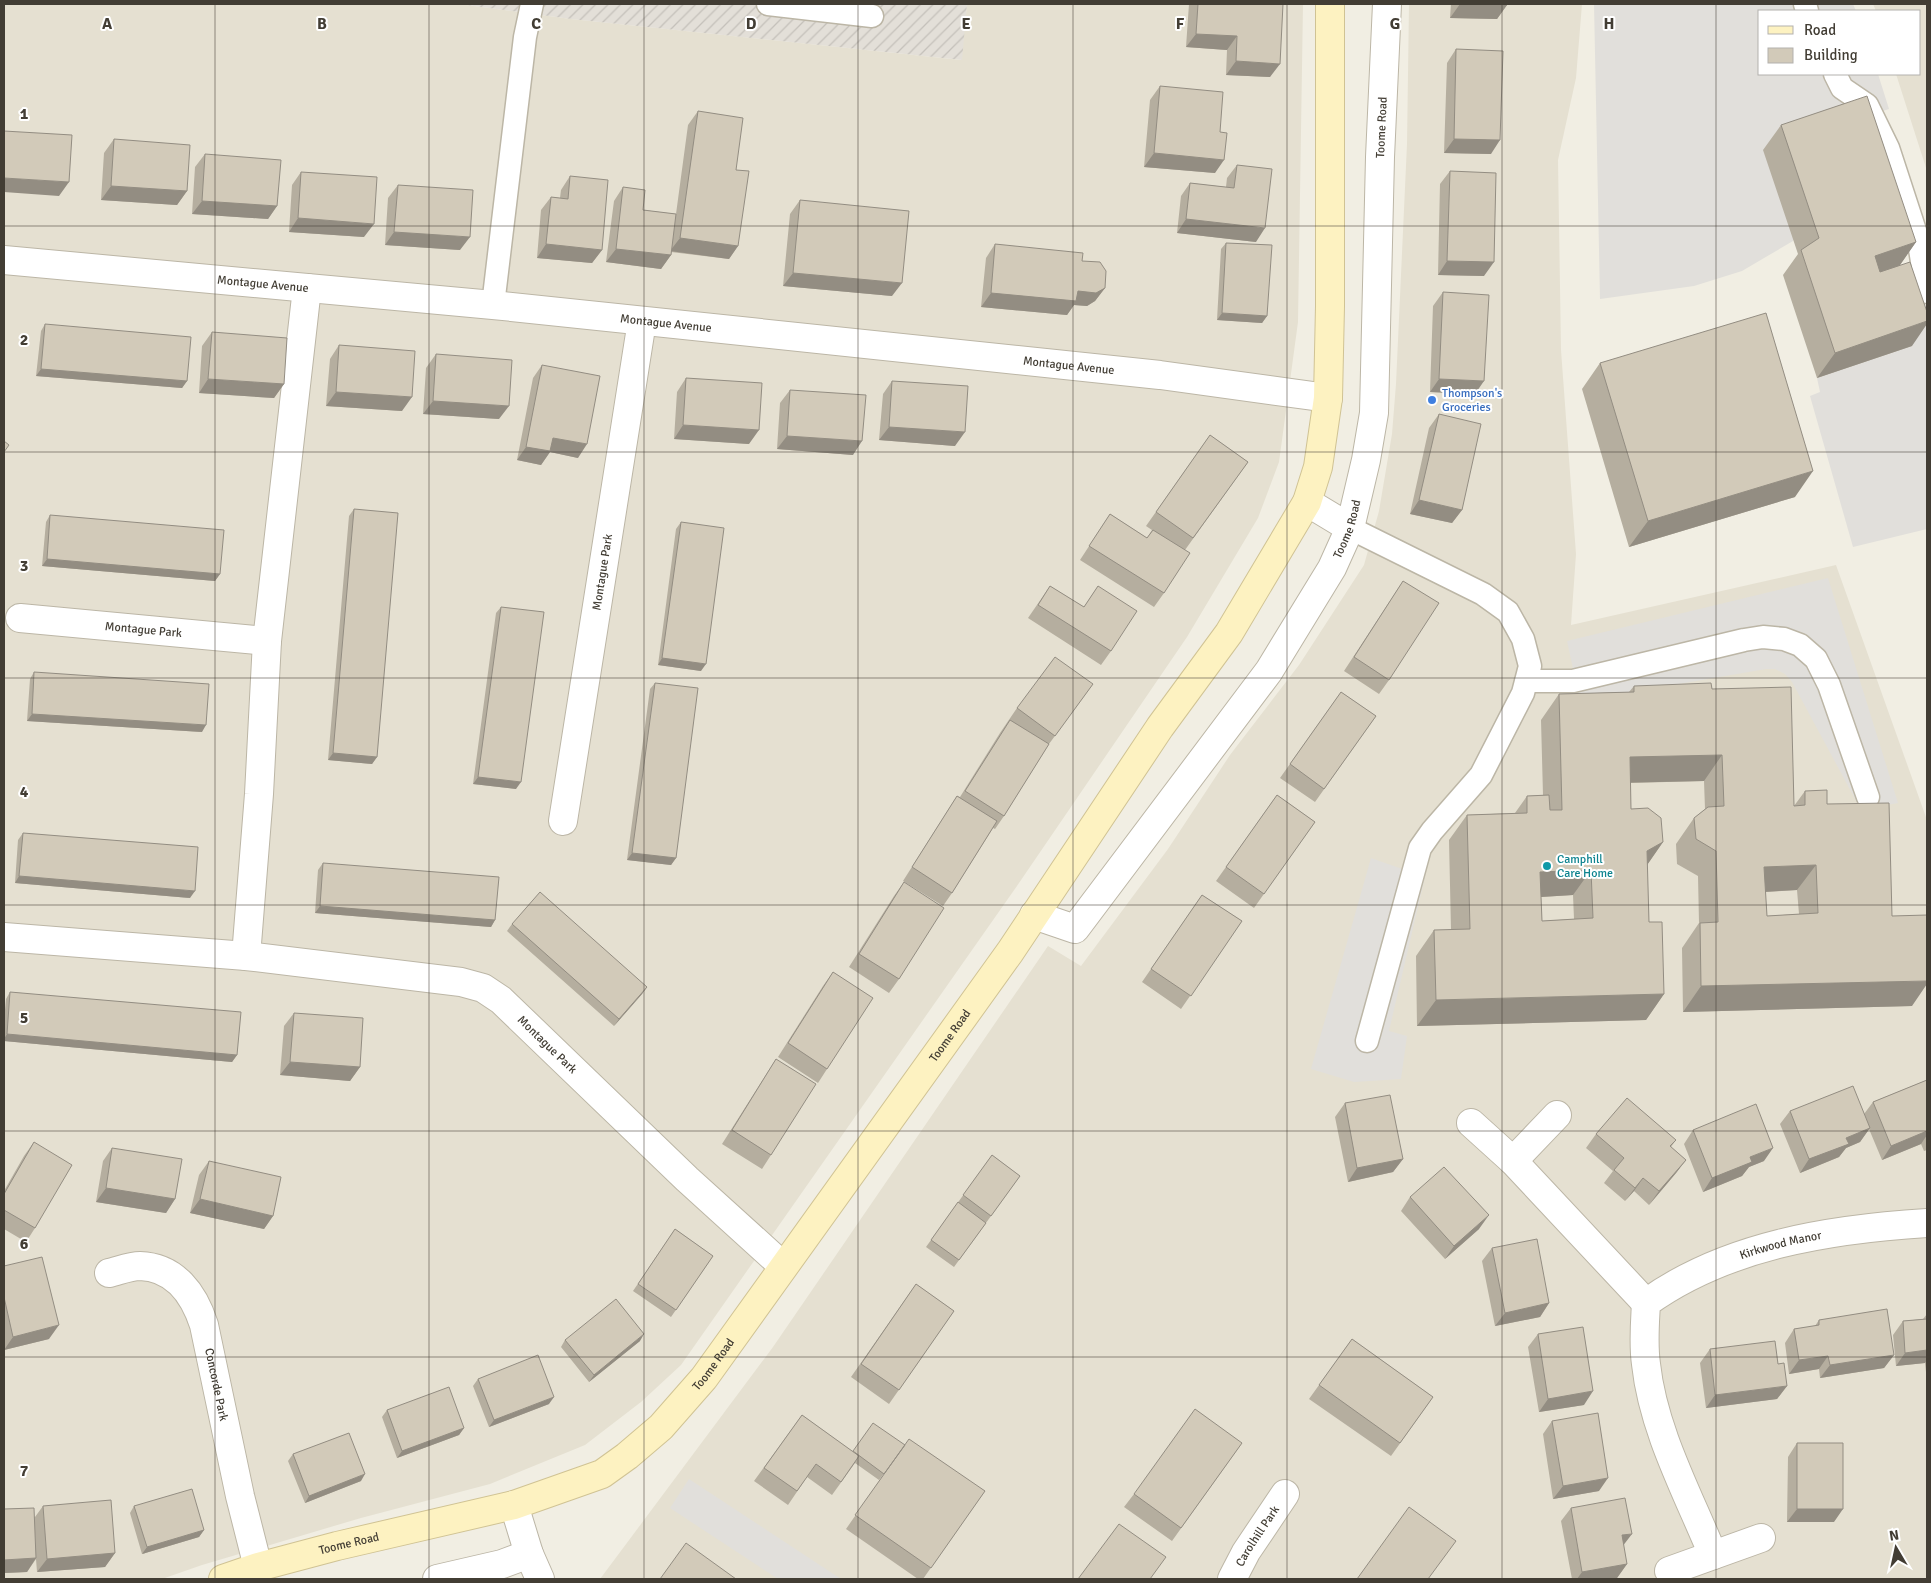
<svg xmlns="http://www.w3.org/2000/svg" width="1931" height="1583" font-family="Signika,sans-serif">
<defs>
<pattern id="industrial-furrows" width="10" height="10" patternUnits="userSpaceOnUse" patternTransform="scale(1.25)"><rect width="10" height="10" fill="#e3dfd8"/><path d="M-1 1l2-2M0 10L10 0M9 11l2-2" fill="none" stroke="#c4c0ba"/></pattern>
</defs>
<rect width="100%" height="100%" fill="#f1eee3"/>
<path fill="#e5e0d1" d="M4 4H459L571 19 961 60 967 4H1303L1298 322 1279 462 1258 518 1187 637 1019 883 681 1365 641 1402 585 1445 490 1484 361 1518 202 1565 162 1579H4Z
M1409 4H1582L1576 78 1558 160 1561 350 1576 554 1571 625 1836 565 1927 820V1579H600L773 1347 1048 946 1081 966 1168 849 1230 755 1299 665 1364 565 1379 511 1392 434 1396 384 1407 144Z
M1873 4H1927V171L1896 74H1920V11H1876Z"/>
<path fill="url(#industrial-furrows)" d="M459 4H967L962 60 571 19Z"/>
<path fill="#e1dfdb" d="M1594 4H1853L1856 11H1760V74H1878L1889 109 1848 122 1793 241 1742 271 1694 286 1600 299Z
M1927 305V529L1853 547 1810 396 1820 392 1817 378 1912 346 1916 309Z
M1828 578 1898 803 1861 810 1792 682 1785 674 1775 669H1766L1580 701 1567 641Z
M1371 858 1425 877 1389 1031 1407 1036 1401 1079 1354 1082 1311 1069Z
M689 1479 841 1579H778L670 1508Z"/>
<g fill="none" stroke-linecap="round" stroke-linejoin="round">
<g stroke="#bcb6a6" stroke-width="25">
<path id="lane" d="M768 4 872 16
M1805 4 1807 11
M1835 74 1842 88 1867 105 1888 148 1919 243 1927 292
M493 305 525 37 532 4
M1350 528 1483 594 1508 612 1523 639 1530 666 1523 693 1481 775 1432 831 1420 848 1367 1041
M1526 681H1573L1744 640 1763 637 1784 639 1800 645 1816 659 1829 685 1868 797"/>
</g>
<g stroke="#bcb6a6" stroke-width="30">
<g id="street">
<path id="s1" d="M4 260 493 305 1160 375 1328 398"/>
<path d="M1307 502 1350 528"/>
<path id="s2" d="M20 618 267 641"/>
<path id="s3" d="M563 821 642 321"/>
<path id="s4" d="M1034 915 1075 929 1269 671 1332 568 1350 528 1366 460 1374 413 1380 157 1387 4"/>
<path id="s5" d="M4 937 246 956 461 982 483 988 501 1000 687 1179 783 1266"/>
<path d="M246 956 259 794 267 641 307 288"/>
<path d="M1471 1123 1513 1161 1646 1303"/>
<path d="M1513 1161 1557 1115"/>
<path id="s6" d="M109 1273C118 1271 130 1266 140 1266 175 1267 194 1294 204 1325L240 1496 258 1567"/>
<path d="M514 1505 529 1554 540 1579"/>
<path id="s7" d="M1713 1555C1688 1494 1653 1430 1646 1364 1643 1344 1645 1323 1646 1303 1726 1245 1831 1229 1927 1223"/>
<path d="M1669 1571 1761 1538"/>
<path d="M437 1579 502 1564 529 1554"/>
<path id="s8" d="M1232 1579 1246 1552 1285 1494"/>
</g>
</g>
<g stroke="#d0c394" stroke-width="30">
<g id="secondary">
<path id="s9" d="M223 1579 258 1567 337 1546 514 1505 602 1474 627 1456 661 1427 704 1378 1010 952 1160 727 1229 633 1307 502 1318 467 1328 398 1330 306V4"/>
</g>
</g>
<use href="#lane" stroke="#fff" stroke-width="22"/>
<use href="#street" stroke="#fff" stroke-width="28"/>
<use href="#secondary" stroke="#fdf2c1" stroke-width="28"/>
</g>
<path fill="#b5ae9f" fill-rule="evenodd" d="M1189 4H1283L1270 77 1226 75 1227 50 1186 47Z
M1451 4H1507V5L1497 19 1450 18Z
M1456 49 1491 154 1444 153 1447 63Z
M1160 86 1220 132 1215 173 1144 167 1150 100Z
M698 111 736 170 738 246 729 259 671 252V255L661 269 606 262 614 201 623 187 643 210 676 214 688 125Z
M1781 125 1916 242 1899 266 1912 346 1817 378 1783 275 1798 254 1763 150Z
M114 139 187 191 177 205 101 200 104 153Z
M205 154 277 206 268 219 192 214 195 167Z
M1237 165 1256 242 1177 233 1181 196 1190 183 1226 187 1227 178Z
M1450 171 1484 276 1438 275 1440 184Z
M301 172 364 237 289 232 292 185Z
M570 176 602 250 592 263 537 258 541 210 551 197 560 198 561 190Z
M398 185 460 250 385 245 388 198Z
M800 200 892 296 783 286 790 214Z
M1226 243 1267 316 1262 323 1217 320 1221 249Z
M995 244 1082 261 1105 288 1095 301 1087 306 1074 305 1067 315 981 307 986 258Z
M1443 292 1475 394 1430 392 1433 306Z
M45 324 187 381 182 388 36 376 41 331Z
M212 332 284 384 274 398 199 393 202 346Z
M339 345 402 411 326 406 330 359Z
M436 354 499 419 423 414 426 368Z
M1600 363 1795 497 1629 547 1582 389Z
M542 365 578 458 550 452 541 465 517 460 533 378Z
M686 378 749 444 674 439 677 392Z
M892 381 955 446 879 440 883 394Z
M790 390 853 455 777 449 780 403Z
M1439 414 1462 510 1452 523 1410 514 1429 428Z
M1210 435 1248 462 1185 550 1164 593 1154 607 1080 560 1110 514 1147 538 1152 530 1146 526Z
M354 509 377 757 372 764 328 760 349 516Z
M50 515 220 574 215 581 42 566 46 522Z
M681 522 701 671 658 665 676 529Z
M1403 581 1389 680 1379 694 1344 671Z
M1050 586 1084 607 1098 586 1111 651 1101 665 1028 618Z
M501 607 516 789 473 784 496 613Z
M34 672 202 732 27 721 30 679Z
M655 683 676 858 671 865 627 860 650 689Z
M1093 684 1049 744 1004 816 995 829 993 828 952 893 943 906 903 881 948 810 957 796 960 797 1000 733 1017 708Z
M1634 686 1712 689 1794 806 1805 791 1827 804 1892 916 1912 1006 1683 1012 1682 948 1699 923 1698 876 1677 864 1676 844 1694 818 1705 809 1704 781 1630 783 1631 809 1663 842 1647 865 1649 922 1664 994 1646 1020 1417 1026 1416 956 1434 930H1451L1449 840 1467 815 1515 813 1527 796 1543 795 1541 720 1559 694 1629 692ZM1797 890 1799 914 1767 916 1765 892ZM1573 895 1574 919 1542 921 1541 897Z
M1341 692 1376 716 1315 802 1280 778Z
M1277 795 1315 822 1254 908 1216 881Z
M23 833 190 898 15 883 18 840Z
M323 863 495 920 491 927 315 913 318 870Z
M904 882 899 979 889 993 849 967 894 896Z
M1202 895 1242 921 1181 1009 1142 982Z
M512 924 647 987 642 994 614 1026 507 931Z
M833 972 827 1069 818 1083 778 1057 823 986Z
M10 992 237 1055 232 1062 4 1041V1020L6 999Z
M294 1013 360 1067 350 1081 280 1075 284 1026Z
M776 1059 771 1155 762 1169 722 1144 767 1073Z
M1927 1080V1150L1924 1151 1921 1144 1882 1160 1869 1129 1860 1142 1846 1148 1839 1157 1800 1173 1780 1124 1790 1111 1864 1114 1873 1102Z
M1345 1103 1403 1159 1393 1172 1348 1182 1335 1117Z
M1693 1130 1764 1161 1749 1167 1742 1176 1703 1192 1684 1144Z
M1596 1134 1676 1140 1671 1147 1686 1160 1676 1173 1649 1205 1634 1191 1625 1201 1604 1183 1613 1171 1586 1148Z
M34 1142 35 1228 26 1242 4 1229V1191L24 1156Z
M112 1148 175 1199 166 1213 96 1202 103 1161Z
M992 1155 1020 1176 954 1267 926 1247Z
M209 1161 273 1216 264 1229 190 1213 199 1175Z
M1410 1197 1479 1229 1445 1259 1401 1211Z
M675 1229 713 1256 671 1317 633 1291Z
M1492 1248 1549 1303 1540 1317 1495 1326 1482 1261Z
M4 1266 49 1339 4 1350Z
M916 1284 954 1311 889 1404 851 1377Z
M1927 1314V1372H1926L1925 1363 1896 1366 1893 1335 1903 1321 1923 1319Z
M1819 1320 1894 1355 1884 1368 1820 1378 1819 1369 1789 1374 1785 1343 1794 1329 1815 1326Z
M1538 1334 1584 1405 1539 1412 1528 1347Z
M1352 1339 1433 1397 1391 1456 1309 1399Z
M565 1340 640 1341 589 1382 561 1347Z
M1710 1349 1787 1386 1777 1399 1706 1408 1700 1363Z
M478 1379 549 1404 489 1427 473 1386Z
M387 1410 464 1428 459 1435 397 1458 382 1417Z
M802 1415 853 1452 905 1445 985 1491 923 1579H918L846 1529 892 1463 879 1480 855 1463 832 1495 807 1477 788 1505 754 1481Z
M1552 1421 1599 1491 1553 1499 1543 1434Z
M1242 1443 1172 1541 1124 1507 1134 1494Z
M1797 1443 1834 1522H1787L1788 1457Z
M293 1454 361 1481 305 1503 288 1461Z
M43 1506 115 1553 105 1567 37 1572 36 1559 27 1572 4 1573V1509L35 1517Z
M134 1506 204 1530 199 1537 142 1554 130 1513Z
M1571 1508 1627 1564 1617 1578 1609 1579H1572L1561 1521Z"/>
<path fill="#938d82" d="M1460 4 1507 5 1497 19 1450 18Z
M1196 34 1237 36 1227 50 1186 47Z
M1236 61 1280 64 1270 77 1226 75Z
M1454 139 1500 140 1491 154 1444 153Z
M1154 153 1224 160 1215 173 1144 167Z
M4 178 69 182 59 196 4 192Z
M111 186 187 191 177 205 101 200Z
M202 201 277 206 268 219 192 214Z
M298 218 374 224 364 237 289 232Z
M1186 219 1265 228 1256 242 1177 233Z
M394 232 470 237 460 250 385 245Z
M680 238 738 246 729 259 670 251Z
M1916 242 1898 268 1857 282 1875 256Z
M546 244 602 250 592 263 537 258Z
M616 249 671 255 661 269 606 262Z
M1447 261 1494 262 1484 276 1438 275Z
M793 273 902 283 892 296 783 286Z
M1105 288 1095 301 1087 306 1074 305 1067 315 981 307 991 293 1078 291Z
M1222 313 1267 316 1262 323 1217 320Z
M1927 321V324L1912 346 1817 378 1835 353Z
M41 369 187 381 182 388 36 376Z
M208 379 284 384 274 398 199 393Z
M1439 379 1484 381 1475 394 1430 392Z
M336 392 412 397 402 411 326 406Z
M433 401 509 406 499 419 423 414Z
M683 425 759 430 749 444 674 439Z
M889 427 965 432 955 446 879 440Z
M787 436 862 441 853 455 777 449Z
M553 438 587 444 578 458 550 452 541 465 517 460 526 447Z
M1813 471 1795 497 1629 547 1648 521Z
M1419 500 1462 510 1452 523 1410 514Z
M47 559 220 574 215 581 42 566Z
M662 658 706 664 701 671 658 665Z
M32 714 206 725 202 732 27 721Z
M333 753 377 757 372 764 328 760Z
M1722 755 1704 781 1612 783 1630 757Z
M478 777 521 782 516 789 473 784Z
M1663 842 1645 868 1647 851Z
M632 853 676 858 671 865 627 860Z
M1816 865 1797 890 1746 893 1764 867Z
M1591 870 1573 895 1522 898 1540 872Z
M19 876 195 891 190 898 15 883Z
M320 906 495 920 491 927 315 913Z
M1927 981V984L1912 1006 1683 1012 1701 986Z
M647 987 642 994 614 1026 619 1019Z
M1664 994 1646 1020 1417 1026 1436 1000Z
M7 1034 237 1055 232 1062 4 1041V1039Z
M290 1062 360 1067 350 1081 280 1075Z
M1870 1128 1860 1142 1846 1148 1839 1157 1800 1173 1809 1159 1846 1138Z
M1927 1131V1135L1921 1144 1882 1160 1891 1146Z
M1773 1148 1764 1161 1749 1167 1742 1176 1703 1192 1712 1178 1750 1157Z
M1403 1159 1393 1172 1348 1182 1357 1168Z
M1686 1160 1676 1173 1649 1205 1659 1191Z
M1643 1178 1634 1191 1625 1201 1635 1188Z
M106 1188 175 1199 166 1213 96 1202Z
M200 1199 273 1216 264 1229 190 1213Z
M1489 1215 1479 1229 1445 1259 1454 1246Z
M1549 1303 1540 1317 1495 1326 1505 1313Z
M59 1325 49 1339 4 1350 13 1337Z
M644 1334 640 1341 589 1382 594 1375Z
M1927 1350V1360L1925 1363 1896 1366 1905 1353Z
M1894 1355 1884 1368 1820 1378 1830 1365Z
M1828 1356 1819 1369 1789 1374 1799 1360Z
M1787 1386 1777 1399 1706 1408 1715 1395Z
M1593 1391 1584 1405 1539 1412 1548 1399Z
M554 1397 549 1404 489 1427 494 1420Z
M464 1428 459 1435 397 1458 402 1451Z
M365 1474 361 1481 305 1503 309 1496Z
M1608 1478 1599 1491 1553 1499 1563 1486Z
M1797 1509H1843L1834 1522H1787Z
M204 1530 199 1537 142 1554 147 1547Z
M1632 1534 1622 1547V1535Z
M115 1553 105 1567 37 1572 47 1559Z
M36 1558 27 1572 4 1573V1560Z
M1627 1564 1617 1578 1609 1579H1577L1582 1572Z"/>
<path fill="#d2cab9" stroke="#938d82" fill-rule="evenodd" d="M1198 4H1283L1280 64 1236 61 1237 36 1196 34Z
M1460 4H1507V5Z
M1456 49 1503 51 1500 140 1454 139Z
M1160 86 1223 92 1220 132 1227 133 1224 160 1154 153Z
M1867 96 1916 242 1875 256 1880 272 1910 262 1927 312V321L1835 353 1801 250 1819 238 1781 125Z
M698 111 743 118 736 170 749 171 738 246 680 238Z
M4 131 72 135 69 182 4 178Z
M114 139 190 145 187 191 111 186Z
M205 154 281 160 277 206 202 201Z
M1237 165 1272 169 1265 228 1186 219 1190 183 1234 188Z
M1450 171 1496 173 1494 262 1447 261Z
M301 172 377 177 374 224 298 218Z
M570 176 608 180 602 250 546 244 551 197 568 199Z
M398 185 473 190 470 237 394 232Z
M623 187 645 190 643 210 676 214 671 255 616 249Z
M800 200 909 211 902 283 793 273Z
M1226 243 1272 245 1267 316 1222 313Z
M995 244 1083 253 1082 261 1100 262 1106 271 1105 288 1096 293 1078 291 1076 301 991 293Z
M1443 292 1489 295 1484 381 1439 379Z
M1766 313 1813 471 1648 521 1600 363Z
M45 324 191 337 187 381 41 369Z
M212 332 287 338 284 384 208 379Z
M339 345 415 351 412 397 336 392Z
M436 354 512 360 509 406 433 401Z
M542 365 600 376 587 444 553 438 550 451 526 447Z
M686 378 762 383 759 430 683 425Z
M892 381 968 386 965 432 889 427Z
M790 390 866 395 862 441 787 436Z
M1439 414 1481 424 1462 510 1419 500Z
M1210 435 1248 462 1193 538 1156 512Z
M4 441 9 445 4 452Z
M354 509 398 513 377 757 333 753Z
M1110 514 1147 538 1153 530 1190 553 1164 593 1089 546Z
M50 515 224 530 220 574 47 559Z
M681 522 724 528 706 664 662 658Z
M1403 581 1439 603 1389 680 1354 657Z
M1050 586 1084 607 1098 586 1137 611 1111 651 1038 605Z
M501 607 544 612 521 782 478 777Z
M1055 657 1093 684 1055 736 1017 708Z
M34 672 209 684 206 725 32 714Z
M655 683 698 688 676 858 632 853Z
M1711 683 1712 689 1791 687 1794 806 1805 805V791L1827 790V804L1889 803 1892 916 1927 915V981L1701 986 1700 923 1718 922 1716 851 1696 839 1694 818 1708 807 1724 806 1722 755 1630 757 1631 809 1648 808 1661 818 1663 842 1647 851 1649 922H1662L1664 994 1436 1000 1434 930 1470 929 1467 815 1527 813V796L1549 795 1550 810H1562L1559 694 1634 692V686ZM1816 865 1818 913 1767 916 1764 867ZM1591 870 1593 918 1542 921 1540 872Z
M1341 692 1376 716 1324 789 1290 764Z
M1010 720 1049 744 1004 816 965 791Z
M1277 795 1315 822 1264 894 1226 867Z
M957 796 997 821 952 893 912 867Z
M23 833 198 847 195 891 19 876Z
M323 863 499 877 495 920 320 906Z
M904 882 944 908 899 979 859 954Z
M540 892 647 987 619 1019 512 924Z
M1202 895 1242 921 1191 996 1151 969Z
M833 972 873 998 827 1069 788 1043Z
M10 992 241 1012 237 1055 7 1034Z
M294 1013 363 1018 360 1067 290 1062Z
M776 1059 816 1084 771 1155 732 1130Z
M1927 1080V1131L1891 1146 1873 1102Z
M1853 1086 1870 1128 1846 1138 1849 1144 1809 1159 1790 1111Z
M1390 1095 1403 1159 1357 1168 1345 1103Z
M1627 1098 1676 1140 1670 1146 1686 1160 1659 1191 1643 1178 1635 1188 1614 1170 1624 1158 1596 1134Z
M1756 1104 1773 1148 1750 1157 1752 1162 1712 1178 1693 1130Z
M34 1142 72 1165 35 1228 4 1210V1194Z
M112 1148 182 1159 175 1199 106 1188Z
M992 1155 1020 1176 991 1216 963 1195Z
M209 1161 281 1177 273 1216 200 1199Z
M1444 1167 1489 1215 1454 1246 1410 1197Z
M958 1202 986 1223 959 1260 931 1240Z
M675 1229 713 1256 676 1310 638 1284Z
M1537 1239 1549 1303 1505 1313 1492 1248Z
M42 1257 59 1325 13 1337 4 1297V1266Z
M916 1284 954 1311 899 1390 861 1364Z
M616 1299 644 1334 594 1375 565 1340Z
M1887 1309 1894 1355 1830 1365 1828 1356 1799 1360 1794 1329 1819 1325V1320Z
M1927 1319V1350L1905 1353 1903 1321Z
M1583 1327 1593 1391 1548 1399 1538 1334Z
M1352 1339 1433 1397 1400 1443 1319 1385Z
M1775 1341 1778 1364 1784 1363 1787 1386 1715 1395 1710 1349Z
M538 1355 554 1397 494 1420 478 1379Z
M449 1387 464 1428 402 1451 387 1410Z
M1195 1409 1242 1443 1181 1528 1134 1494Z
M1598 1413 1608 1478 1563 1486 1552 1421Z
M802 1415 859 1456 841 1482 816 1464 797 1491 764 1468Z
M873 1423 905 1445 884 1474 853 1451Z
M349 1433 365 1474 309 1496 293 1454Z
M909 1439 985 1491 931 1568 855 1515Z
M1797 1443H1843V1509H1797Z
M192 1489 204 1530 147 1547 134 1506Z
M1625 1498 1632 1534 1622 1535 1627 1564 1582 1572 1571 1508Z
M111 1500 115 1553 47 1559 43 1506Z
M1409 1507 1456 1541 1428 1579H1357Z
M34 1508 36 1558 4 1560V1509Z
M1119 1524 1166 1557 1150 1579H1078Z
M686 1543 736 1579H660Z"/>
<path fill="none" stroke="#423d34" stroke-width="1" stroke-opacity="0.55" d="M215 4V1579M429 4V1579M644 4V1579M858 4V1579M1073 4V1579M1287 4V1579M1502 4V1579M1716 4V1579M4 226H1927M4 452H1927M4 678H1927M4 905H1927M4 1131H1927M4 1357H1927"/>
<circle fill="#3f7fe0" stroke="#fff" stroke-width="2" cx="1432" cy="400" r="5"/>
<circle fill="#0f9aa8" stroke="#fff" stroke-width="2" cx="1547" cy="866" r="5"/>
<g text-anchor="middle" stroke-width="4" stroke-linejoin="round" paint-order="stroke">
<g font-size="12" fill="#423d34" stroke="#fff">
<text dy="4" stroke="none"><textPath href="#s4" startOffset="934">Toome Road</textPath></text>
<text dy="4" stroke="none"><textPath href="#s1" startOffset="260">Montague Avenue</textPath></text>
<text dy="4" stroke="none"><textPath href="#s1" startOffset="665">Montague Avenue</textPath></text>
<text dy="4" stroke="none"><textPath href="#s1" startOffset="1070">Montague Avenue</textPath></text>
<text dy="4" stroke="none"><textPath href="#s4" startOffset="529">Toome Road</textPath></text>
<text dy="4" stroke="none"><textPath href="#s3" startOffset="252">Montague Park</textPath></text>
<text dy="4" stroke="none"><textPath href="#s2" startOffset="124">Montague Park</textPath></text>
<text dy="4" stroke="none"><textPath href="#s9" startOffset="956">Toome Road</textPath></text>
<text dy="4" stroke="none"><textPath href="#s5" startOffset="568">Montague Park</textPath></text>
<text dy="4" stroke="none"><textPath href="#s7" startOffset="412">Kirkwood Manor</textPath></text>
<text dy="4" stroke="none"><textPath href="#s9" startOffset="551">Toome Road</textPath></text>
<text dy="4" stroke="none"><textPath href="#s6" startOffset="186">Concorde Park</textPath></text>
<text dy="4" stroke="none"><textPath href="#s8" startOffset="50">Carolhill Park</textPath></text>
<text dy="4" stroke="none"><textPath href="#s9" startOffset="131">Toome Road</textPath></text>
</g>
<g font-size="12" fill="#366cbe" stroke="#fff" text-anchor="start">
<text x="1442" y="397">Thompson's<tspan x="1442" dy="14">Groceries</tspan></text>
</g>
<g font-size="12" fill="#0d838f" stroke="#fff" text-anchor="start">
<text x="1557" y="863">Camphill<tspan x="1557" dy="14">Care Home</tspan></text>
</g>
</g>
<g font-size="16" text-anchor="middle" font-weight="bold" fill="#423d34" stroke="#fff" stroke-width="4" stroke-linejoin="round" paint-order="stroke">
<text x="107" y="29">A</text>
<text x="322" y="29">B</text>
<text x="536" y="29">C</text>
<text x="751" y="29">D</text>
<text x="966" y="29">E</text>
<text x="1180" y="29">F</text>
<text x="1395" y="29">G</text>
<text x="1609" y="29">H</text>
<text x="24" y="119">1</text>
<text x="24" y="345">2</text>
<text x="24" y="571">3</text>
<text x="24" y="797">4</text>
<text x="24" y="1023">5</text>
<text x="24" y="1249">6</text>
<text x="24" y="1476">7</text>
</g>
<rect width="1931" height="1583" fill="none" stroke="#423d34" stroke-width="10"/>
<rect x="1758" y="10" width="162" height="65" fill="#ffffff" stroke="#b3b1ae"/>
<rect x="1768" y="26" width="25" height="8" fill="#fdf2c1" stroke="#b3b1ae"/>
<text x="1804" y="35" font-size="15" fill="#423d34">Road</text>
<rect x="1768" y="48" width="25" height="15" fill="#d2cab9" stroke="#b3b1ae"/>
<text x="1804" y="60" font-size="15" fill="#423d34">Building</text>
<g transform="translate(1896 1548) rotate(351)" stroke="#ffffff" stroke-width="4" paint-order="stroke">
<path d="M0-4L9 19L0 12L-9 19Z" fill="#423d34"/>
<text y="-8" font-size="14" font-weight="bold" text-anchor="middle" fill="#423d34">N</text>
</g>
</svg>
